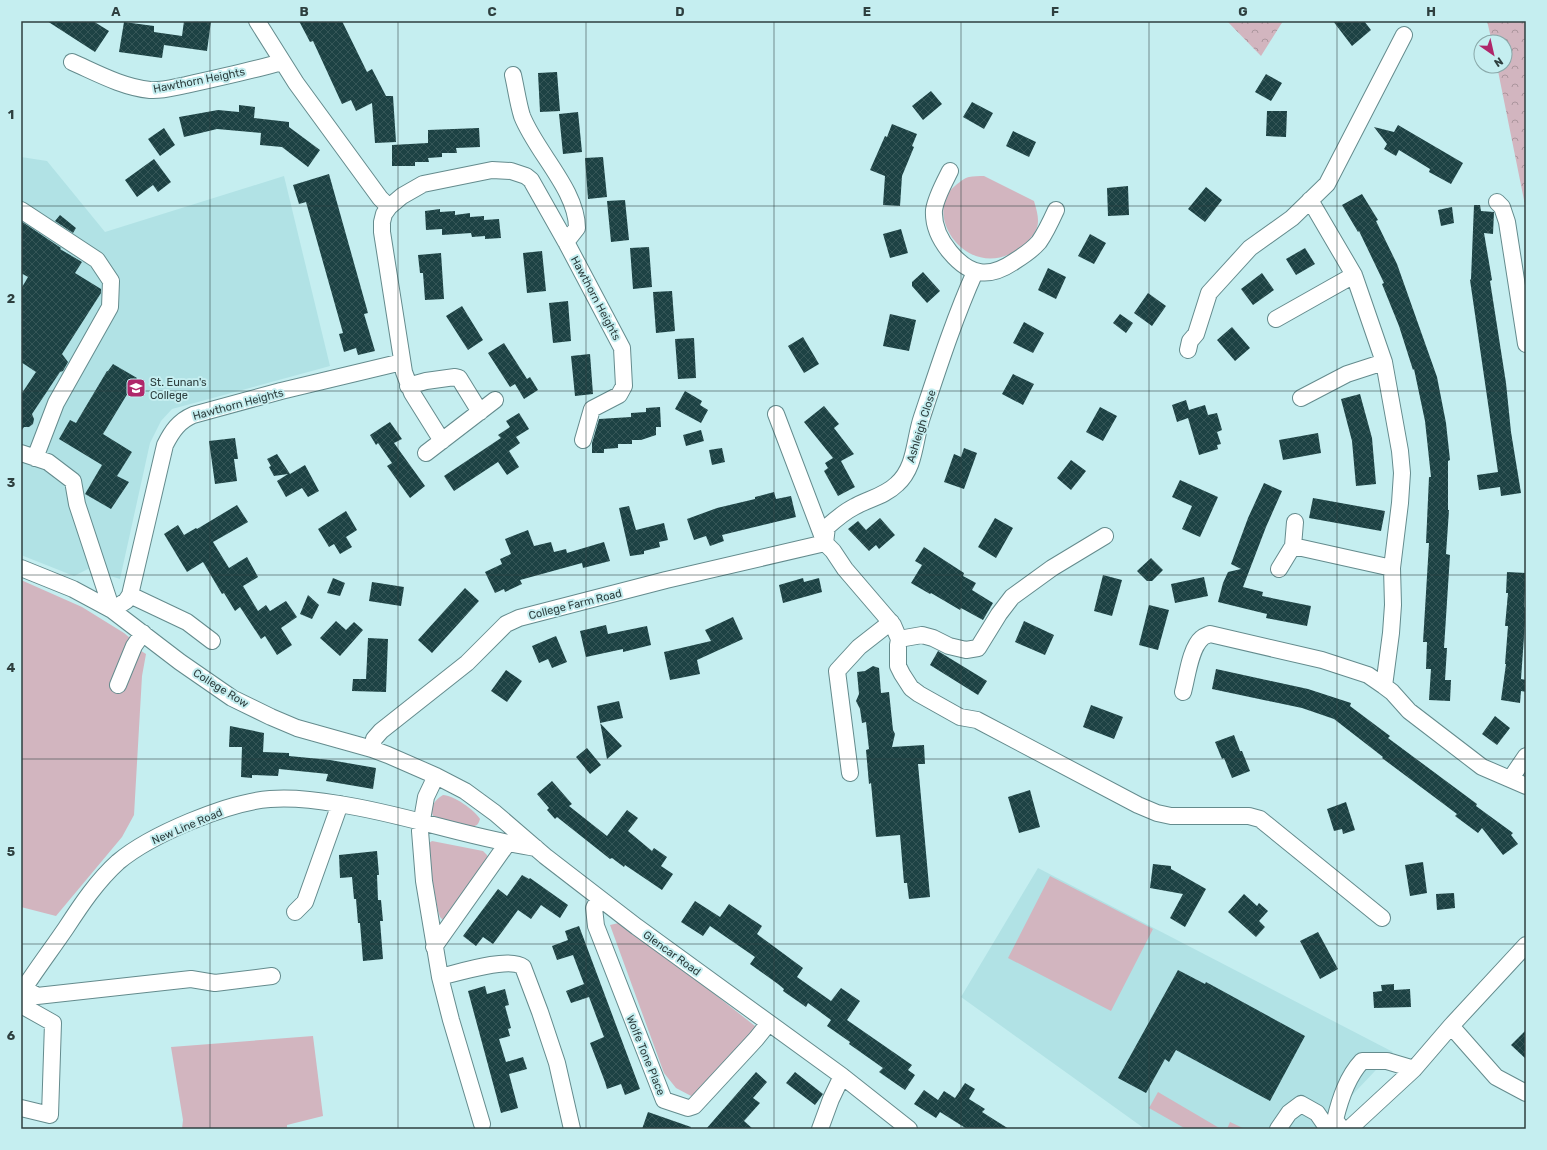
<svg xmlns="http://www.w3.org/2000/svg" width="1547" height="1150" font-family="Rubik,sans-serif">
<defs>
<pattern id="forest-crowns" width="20" height="18" patternUnits="userSpaceOnUse"><rect width="20" height="18" fill="#d2b5bf"/><path d="M2 6a3 3 0 1 1 6 0M12 15a3 3 0 1 1 6 0" fill="none" stroke="#ab959d"/></pattern>
<pattern id="building-cross-hatch" width="8" height="8" patternUnits="userSpaceOnUse"><rect width="8" height="8" fill="#1d4244"/><path d="M0 0l8 8M0 8l8-8" fill="none" stroke="#355657"/></pattern>
</defs>
<rect width="100%" height="100%" fill="#c5eef0"/>
<path fill="#b1e2e5" d="M21 157 47 161 105 232 284 176 330 366 172 409 161 421 150 443 120 579 88 569 74 576 21 555Z
M1038 868 1393 1052 1320 1129H1145L961 997Z"/>
<path fill="#d2b5bf" d="M984 176 1034 201C1040 221 1041 229 1025 244 972 290 918 214 956 185 960 182 964 178 969 177 973 176 979 176 984 176Z
M21 580 82 607 124 633 130 638V644L146 654 142 676 134 815 122 837 56 916 21 907Z
M443 795C453 795 475 810 480 819 478 825 477 826 470 827L435 819C428 810 434 800 443 795Z
M432 841 483 851 487 855 488 859 447 918 443 920 440 917 438 911 426 845Z
M1050 876 1153 929 1111 1011 1008 958Z
M623 922 755 1026 756 1034 693 1097 676 1088 664 1073 610 925Z
M313 1036 323 1116 287 1125V1129H182L183 1120 171 1047Z
M1158 1092 1221 1129H1186L1149 1108Z
M1230 1122 1243 1128 1242 1129H1227Z"/>
<path fill="url(#forest-crowns)" d="M1227 21H1283L1261 56Z
M1487 21H1526V210L1497 66H1505V42H1492Z"/>
<path fill="url(#building-cross-hatch)" d="M47 21H93L109 31 95 52Z
M184 21H211L207 51 164 45 162 58 119 52 124 22 154 26V32L182 36Z
M299 21H342L367 72 372 69 386 96H393L396 142 375 143 372 103 356 111 351 100 342 104 313 41 310 42Z
M1333 21H1364L1371 30 1352 46Z
M557 72 560 111 540 112 538 73Z
M1266 74 1282 83 1271 101 1255 92Z
M931 91 942 104 923 120 912 106Z
M972 102 993 113 984 129 963 117Z
M239 105 255 107 254 118 289 122V127L320 150 308 167 282 147 260 145 261 133 217 129 184 137 179 117 218 110 239 112Z
M1267 111H1287L1286 137 1266 136Z
M578 112 582 152 563 154 559 114Z
M892 124 917 134 912 146 914 147 902 176 900 206 883 205 885 176 870 170 885 136 887 137Z
M1398 125 1463 163 1451 184 1429 172 1430 169 1399 150 1396 156 1384 149 1387 144 1374 127 1394 132Z
M164 128 175 145 160 156 148 139Z
M479 128 480 147 456 148 457 153H442V157L428 158 429 162H415V166H392V145L428 143V130Z
M1013 131 1036 142 1029 157 1006 146Z
M603 157 607 197 588 199 585 158Z
M154 159 171 182 158 192 153 185 137 197 125 180Z
M329 174 368 313 364 314 375 351 358 355 356 348 344 352 339 334 343 333 306 202 299 204 293 185Z
M1128 186 1129 215 1108 216 1107 188Z
M1206 187 1222 200 1205 222 1188 209Z
M1362 194 1378 220 1376 221 1397 264 1437 377 1446 423 1450 460 1448 461V510H1449L1446 554 1450 555 1444 648H1447L1445 680H1451L1450 701 1429 700 1431 669H1426L1427 642H1423L1429 543H1426L1429 477H1431L1425 421 1414 369 1413 370 1399 326 1382 284 1384 283 1359 231 1358 232 1342 205Z
M625 200 629 240 611 242 607 201Z
M1474 205H1480L1481 211 1494 212 1493 234 1484 233 1492 280 1490 281 1506 383 1511 432 1521 493 1501 496 1500 487 1479 490 1477 475 1498 472 1470 280 1471 279Z
M1452 207 1454 223 1441 226 1438 210Z
M440 209V212L455 211V215L470 213V217L484 216V220L499 219 501 238 485 239V236L472 237 471 233 442 235V229L426 230 425 211Z
M60 215 76 228 73 233 55 221Z
M21 221 61 248 60 249 82 262 75 273 101 289V293L62 354 68 362 63 371 60 372 32 414 34 419 33 424 29 427H24L21 431V390L22 393 36 372 21 362V289L28 277 21 273Z
M901 229 908 253 890 258 883 234Z
M1090 234 1106 243 1094 264 1078 256Z
M649 247 652 287 633 289 630 248Z
M1305 248 1315 264 1296 275 1286 259Z
M542 251 546 291 527 293 523 253Z
M441 253 444 299 425 300 423 273H420L418 255Z
M1048 268 1066 277 1056 299 1038 290Z
M923 272 940 291 927 303 912 286V282Z
M1262 273 1274 290 1253 305 1241 289Z
M672 291 675 331 656 333 653 292Z
M1148 293 1166 306 1152 326 1134 313Z
M568 301 571 341 553 343 549 303Z
M462 306 483 340 468 350 446 316Z
M890 314 916 320 909 351 883 346Z
M1120 314 1133 323 1126 333 1113 323Z
M1024 322 1044 333 1033 353 1013 343Z
M1232 327 1250 348 1235 361 1217 340Z
M803 337 819 364 804 373 788 346Z
M694 338 696 378 678 379 675 339Z
M504 343 527 379 530 377 538 390 524 399 515 384 510 387 488 353Z
M590 354 593 394 575 396 571 356Z
M113 364 137 378 103 434 132 452 117 476 129 482 111 509 85 494 102 465 59 439 70 420 76 423 107 371H108Z
M1013 374 1034 384 1023 405 1002 394Z
M685 391 702 401 700 405 708 410 701 423 675 409Z
M1360 394 1372 438 1376 484 1356 486 1352 441 1341 399Z
M1186 400 1189 410 1205 405 1208 415 1217 413 1222 430 1217 432 1221 444 1217 445 1218 449 1199 455 1188 418 1177 422 1172 405Z
M824 406 839 424 834 428 854 454 841 461 855 487 838 496 824 471 828 468 825 463 833 458 804 422Z
M660 407 661 427H656V435L641 440H632V444H618V448L604 449V453H592V443L599 419 631 417V413L646 412V408Z
M1100 407 1117 416 1103 441 1086 432Z
M519 413 529 429 516 437 520 443 509 451 519 467 507 475 498 462 454 491 444 476 501 438 498 435 510 427 506 421Z
M390 422 402 439 394 443 425 486 410 498 387 466 392 463 378 443 376 445 370 435Z
M701 430 704 441 686 446 683 435Z
M1318 433 1321 453 1283 460 1279 440Z
M235 438 238 459H234L237 481 215 484 209 441Z
M722 448 725 462 712 465 709 450Z
M964 448 977 453 964 489 944 482 954 454 961 457Z
M277 454 290 474 305 465 319 491 308 497 302 488 286 497 277 481 288 474 274 476 269 467 271 466 267 459Z
M1071 460 1086 471 1071 490 1057 478Z
M1180 480 1218 497 1200 537 1182 529 1192 506 1172 497Z
M1264 483 1282 491 1266 527 1243 587 1263 592 1262 596 1311 606 1307 626 1266 618 1267 614 1218 602 1223 583 1228 572 1241 569 1231 564 1248 518Z
M774 492 776 499 791 496 796 517 722 535 724 541 710 546 706 536 694 540 687 519 717 508 755 499V497Z
M1313 498 1385 511 1381 531 1309 518Z
M237 505 248 522 213 542 229 568 247 557 258 577 243 586 258 611 266 605 270 611 286 601 297 617 281 628 292 645 277 655 265 636 261 639 240 607 235 611 224 593 222 594 203 562 187 572 164 534 178 525 184 535 196 528 197 529Z
M629 506 636 530 664 523 668 540 659 542 660 547 644 551V554L630 556 619 508Z
M346 511 357 530 346 537 352 547 340 554 334 544 329 547 318 529Z
M880 518 895 535 879 549 876 545 869 551 848 529 858 521 866 530Z
M995 518 1013 528 996 558 978 547Z
M528 530 534 546 551 542 554 552 566 549 567 553 604 542 610 561 583 568 582 563 520 580 522 584 505 592 504 589 495 593 485 572 502 564 500 559 511 554 505 539Z
M924 547 964 573 963 576 976 583 972 590 993 603 983 620 961 608 960 610 931 593 930 594 911 583 922 565 915 561Z
M1151 558 1163 570 1152 581H1147L1137 571Z
M1507 572 1526 573 1524 607 1526 608 1521 679 1526 680V692L1521 691 1520 703 1501 700 1506 664H1505L1508 626H1505L1508 593H1506Z
M1103 575 1122 580 1112 616 1094 611Z
M1204 577 1208 596 1175 603 1171 584Z
M333 578 345 583 340 596 327 593Z
M803 578 804 582 819 578 822 592 783 603 779 585Z
M372 582 404 587 401 606 369 601Z
M465 588 479 601 432 653 418 640Z
M308 595 319 605 312 619 300 614Z
M1149 605 1169 610 1158 650 1139 645Z
M733 617 743 639 697 660 700 674 670 680 664 652 711 641 705 630Z
M336 621 346 630 354 622 363 630 340 656 320 638Z
M1024 621 1054 635 1045 655 1015 642Z
M606 625 608 634 647 626 651 645 623 652V649L586 657 580 631Z
M556 636 567 662 552 668 548 659 539 663 532 646Z
M368 638 388 639 386 692 352 691 353 679H366Z
M938 651 987 681 978 695 930 665Z
M873 666 879 668 881 693 889 692 893 730 895 734 892 747 924 745 925 764H918L930 897 909 899 907 883H904L900 835 876 837 871 783 869 784 866 750 869 749 866 722 862 723 860 709 856 701 859 694 857 672 865 671Z
M1216 669 1308 689 1351 703 1350 706 1390 736 1388 738 1477 804 1476 806 1513 833 1511 835 1518 844 1503 855 1482 828 1478 833 1455 816 1457 814 1382 758 1383 757 1334 719 1302 708 1212 689Z
M506 670 522 681 507 702 491 691Z
M619 701 623 718 600 723 622 746 607 759 597 706Z
M1091 705 1123 717 1114 739 1083 727Z
M1495 716 1510 728 1497 745 1482 734Z
M230 726 264 733 263 752 289 753V756L330 760 376 768 373 789 326 781 328 774 279 769 278 776 252 775V778L241 777 242 747H229Z
M1234 735 1240 751H1242L1250 771 1232 778 1224 758 1222 759 1215 742Z
M587 748 601 765 590 774 576 757Z
M552 781 572 804 569 806 607 836 627 810 638 818 628 831 652 851 654 848 667 857 661 866 673 874 662 890 625 865 624 867 612 858 610 859 557 817 555 819 547 810 549 808 537 794Z
M1030 790 1040 827 1019 833 1008 797Z
M1346 802 1355 830 1343 834 1342 829 1334 831 1327 809Z
M377 851 379 875H377L378 900H381L383 921H380L383 959 363 961 360 923H358L356 899H354L352 877 340 878 339 855Z
M1423 862 1427 893 1410 896 1405 865Z
M1153 864 1171 866V869L1206 889 1185 927 1170 918 1183 894 1150 888Z
M522 875 529 879 530 878 568 905 560 918 541 905 531 919 518 910 493 944 483 937 476 946 463 936 498 889 507 896Z
M1454 893 1455 908 1437 910 1436 894Z
M1244 894 1257 906 1259 903 1268 911 1259 921 1265 927 1256 937 1228 912Z
M695 901 720 917 729 904 762 926 757 934 803 968 797 977 831 1001 841 988 860 1001 847 1020 912 1065 908 1070 915 1075 905 1090 879 1072 883 1068 849 1044 850 1042 827 1026 831 1020 808 1003 806 1007 783 991 784 989 778 984 750 964 755 957 710 926 703 936 681 922Z
M579 926 640 1089 625 1095 621 1084 607 1089 605 1082 590 1043 604 1037 589 997 571 1003 566 991 584 984 573 955 557 960 552 946 568 940 565 931Z
M1318 932 1338 969 1320 979 1300 941Z
M1178 970 1205 984 1206 982 1305 1036 1270 1101 1176 1050 1169 1062 1165 1059 1146 1093 1118 1078Z
M1394 984V990L1410 989 1411 1007 1374 1008 1373 992 1382 991 1381 985Z
M485 986 487 994 505 989 509 1005 505 1006 511 1028 508 1029 510 1036 499 1039 506 1062 523 1057 527 1069 509 1074 518 1108 501 1113 468 991Z
M1526 1030V1059L1511 1045Z
M756 1072 767 1082 753 1098 760 1103 744 1121 753 1129H706Z
M795 1072 823 1094 815 1105 786 1083Z
M965 1083 975 1089 969 1099 985 1109 982 1112 1009 1129H967L940 1112 936 1118 914 1104 924 1090 938 1100 944 1091 955 1098Z
M648 1112 691 1127 690 1129H642Z"/>
<g fill="none" stroke-linecap="round" stroke-linejoin="round">
<g stroke="#648b8d" stroke-width="18">
<path id="minor" d="M257 21 296 83 380 198 389 207
M72 62C97 73 122 87 150 90 162 91 175 87 186 85 218 78 250 71 282 62
M513 75C516 88 518 103 522 116 536 152 577 190 577 228L566 242
M950 171C944 183 936 197 934 210 933 226 940 240 950 252 970 276 989 279 1015 261 1023 256 1033 249 1039 242 1046 232 1051 221 1056 210
M1310 200 1354 275 1384 362 1400 451 1402 473 1400 503 1392 568 1393 605 1391 633 1384 686 1392 692 1409 711 1482 767 1526 786
M1497 202 1502 207 1507 222 1526 344
M21 210 97 260 111 281 110 307 56 403 35 458
M1276 319 1354 275
M1188 350 1190 341 1196 334 1209 293 1250 248 1292 218 1327 184 1404 35
M408 386 426 381 455 377 459 378 480 412
M1301 398 1347 374 1384 362
M776 414 825 543 833 551 845 569 893 625 899 639 898 645V666L902 674 911 688 919 694 960 717 977 720 1138 805 1157 813 1171 816H1249L1260 819 1382 918
M442 441 412 393 404 372 382 232V222L384 214 389 207 402 196 423 184 492 170 511 171 526 176 531 180 566 242 622 348 624 386 619 395 592 409 583 440
M21 453 48 462 73 481 77 504 112 610 126 601 130 595 165 445C172 431 179 421 193 415L281 391 402 362
M426 453 495 400
M825 543 827 527C836 519 844 512 854 507 868 499 885 496 897 484 916 467 914 440 922 417 938 369 954 319 975 272
M1293 546 1392 568
M21 568 73 589 112 610 180 662 232 698 271 717 297 728 372 749 388 755 436 776 465 791 495 813 545 856 637 927 842 1076 909 1129
M1279 569 1293 546 1295 522
M130 595 187 622 212 641
M899 639 922 635 933 638 949 646 966 650 978 648 999 614 1012 597 1052 568 1105 536
M118 685 134 646 143 633
M1183 692C1187 678 1190 648 1202 638 1204 636 1208 635 1210 634L1322 660 1368 675 1384 686
M372 749 374 739 381 731 467 663 506 624 519 618 666 580 825 543
M850 773 837 671 859 647 891 622
M436 776 426 797 420 831 424 881 440 977 451 1020 482 1124
M1511 778 1526 756
M599 898 594 908 596 926 664 1100 688 1108 694 1106 756 1039 768 1024
M295 912 305 902 340 804
M434 947 507 844
M440 977C457 973 509 956 523 967L540 1012 557 1063 572 1129
M24 988 37 996 191 979 215 983 272 976
M21 993C35 971 51 950 66 928 81 905 97 881 118 862 150 835 228 802 270 799 293 797 316 800 339 804 405 814 469 838 536 848
M21 1005 53 1023 50 1115 21 1108
M1451 1026 1526 945
M820 1129 831 1099 842 1076
M1278 1129 1289 1113 1301 1104 1317 1113 1328 1129
M1342 1129 1335 1120C1340 1099 1347 1077 1362 1061H1387L1414 1069
M1349 1129 1414 1069 1451 1026 1496 1077 1526 1093"/>
</g>
<use href="#minor" stroke="#fff" stroke-width="16"/>
</g>
<path fill="none" stroke="#2e3f3f" stroke-width="1" stroke-opacity="0.55" d="M210 21V1129M398 21V1129M586 21V1129M774 21V1129M961 21V1129M1149 21V1129M1337 21V1129M21 206H1526M21 391H1526M21 575H1526M21 759H1526M21 944H1526"/>
<defs>
<g id="school-square" transform="scale(1)"><rect x="-9" y="-9" width="18" height="18" rx="4" fill="#af276a" stroke="#c5eef0"/><path d="M0-5L7-2L0 1L-7-2ZM-4 1L0 2.5L4 1V4Q0 6-4 4Z" fill="#fff"/></g>
</defs>
<g fill-rule="evenodd">
<use href="#school-square" x="136" y="388"/>
</g>
<g text-anchor="middle" stroke-width="4" stroke-linejoin="round" paint-order="stroke">
<g font-size="11" fill="#2e3f3f" stroke="#c5eef0">
<text transform="translate(199 80) rotate(-11)" y="4">Hawthorn Heights</text>
<text transform="translate(596 298) rotate(62)" y="4">Hawthorn Heights</text>
<text transform="translate(238 404) rotate(-15)" y="4">Hawthorn Heights</text>
<text transform="translate(921 426) rotate(-73)" y="4">Ashleigh Close</text>
<text transform="translate(575 604) rotate(-14)" y="4">College Farm Road</text>
<text transform="translate(221 688) rotate(32)" y="4">College Row</text>
<text transform="translate(187 826) rotate(-23)" y="4">New Line Road</text>
<text transform="translate(672 953) rotate(36)" y="4">Glencar Road</text>
<text transform="translate(646 1055) rotate(68)" y="4">Wolfe Tone Place</text>
</g>
<g font-size="11" fill="#2e3f3f" stroke="#c5eef0" text-anchor="start">
<text x="150" y="386">St. Eunan's<tspan x="150" dy="13">College</tspan></text>
</g>
</g>
<rect width="1547" height="1150" fill="none" stroke="#c5eef0" stroke-width="44"/>
<g transform="translate(1493 54) rotate(146)"><circle r="19" fill="#c5eef0" stroke="#89a8a9"/>
<path d="M0-3L7 15L0 10L-7 15Z" fill="#af276a"/>
<text y="-6" font-size="11" font-weight="bold" text-anchor="middle" fill="#2e3f3f">N</text>
</g>
<rect x="22" y="22" width="1503" height="1106" fill="none" stroke="#2e3f3f" stroke-width="1.5"/>
<g font-size="13" text-anchor="middle" font-weight="bold" fill="#2e3f3f">
<text x="116" y="16">A</text>
<text x="304" y="16">B</text>
<text x="492" y="16">C</text>
<text x="680" y="16">D</text>
<text x="867" y="16">E</text>
<text x="1055" y="16">F</text>
<text x="1243" y="16">G</text>
<text x="1431" y="16">H</text>
<text x="11" y="119">1</text>
<text x="11" y="303">2</text>
<text x="11" y="487">3</text>
<text x="11" y="672">4</text>
<text x="11" y="856">5</text>
<text x="11" y="1040">6</text>
</g>
</svg>
